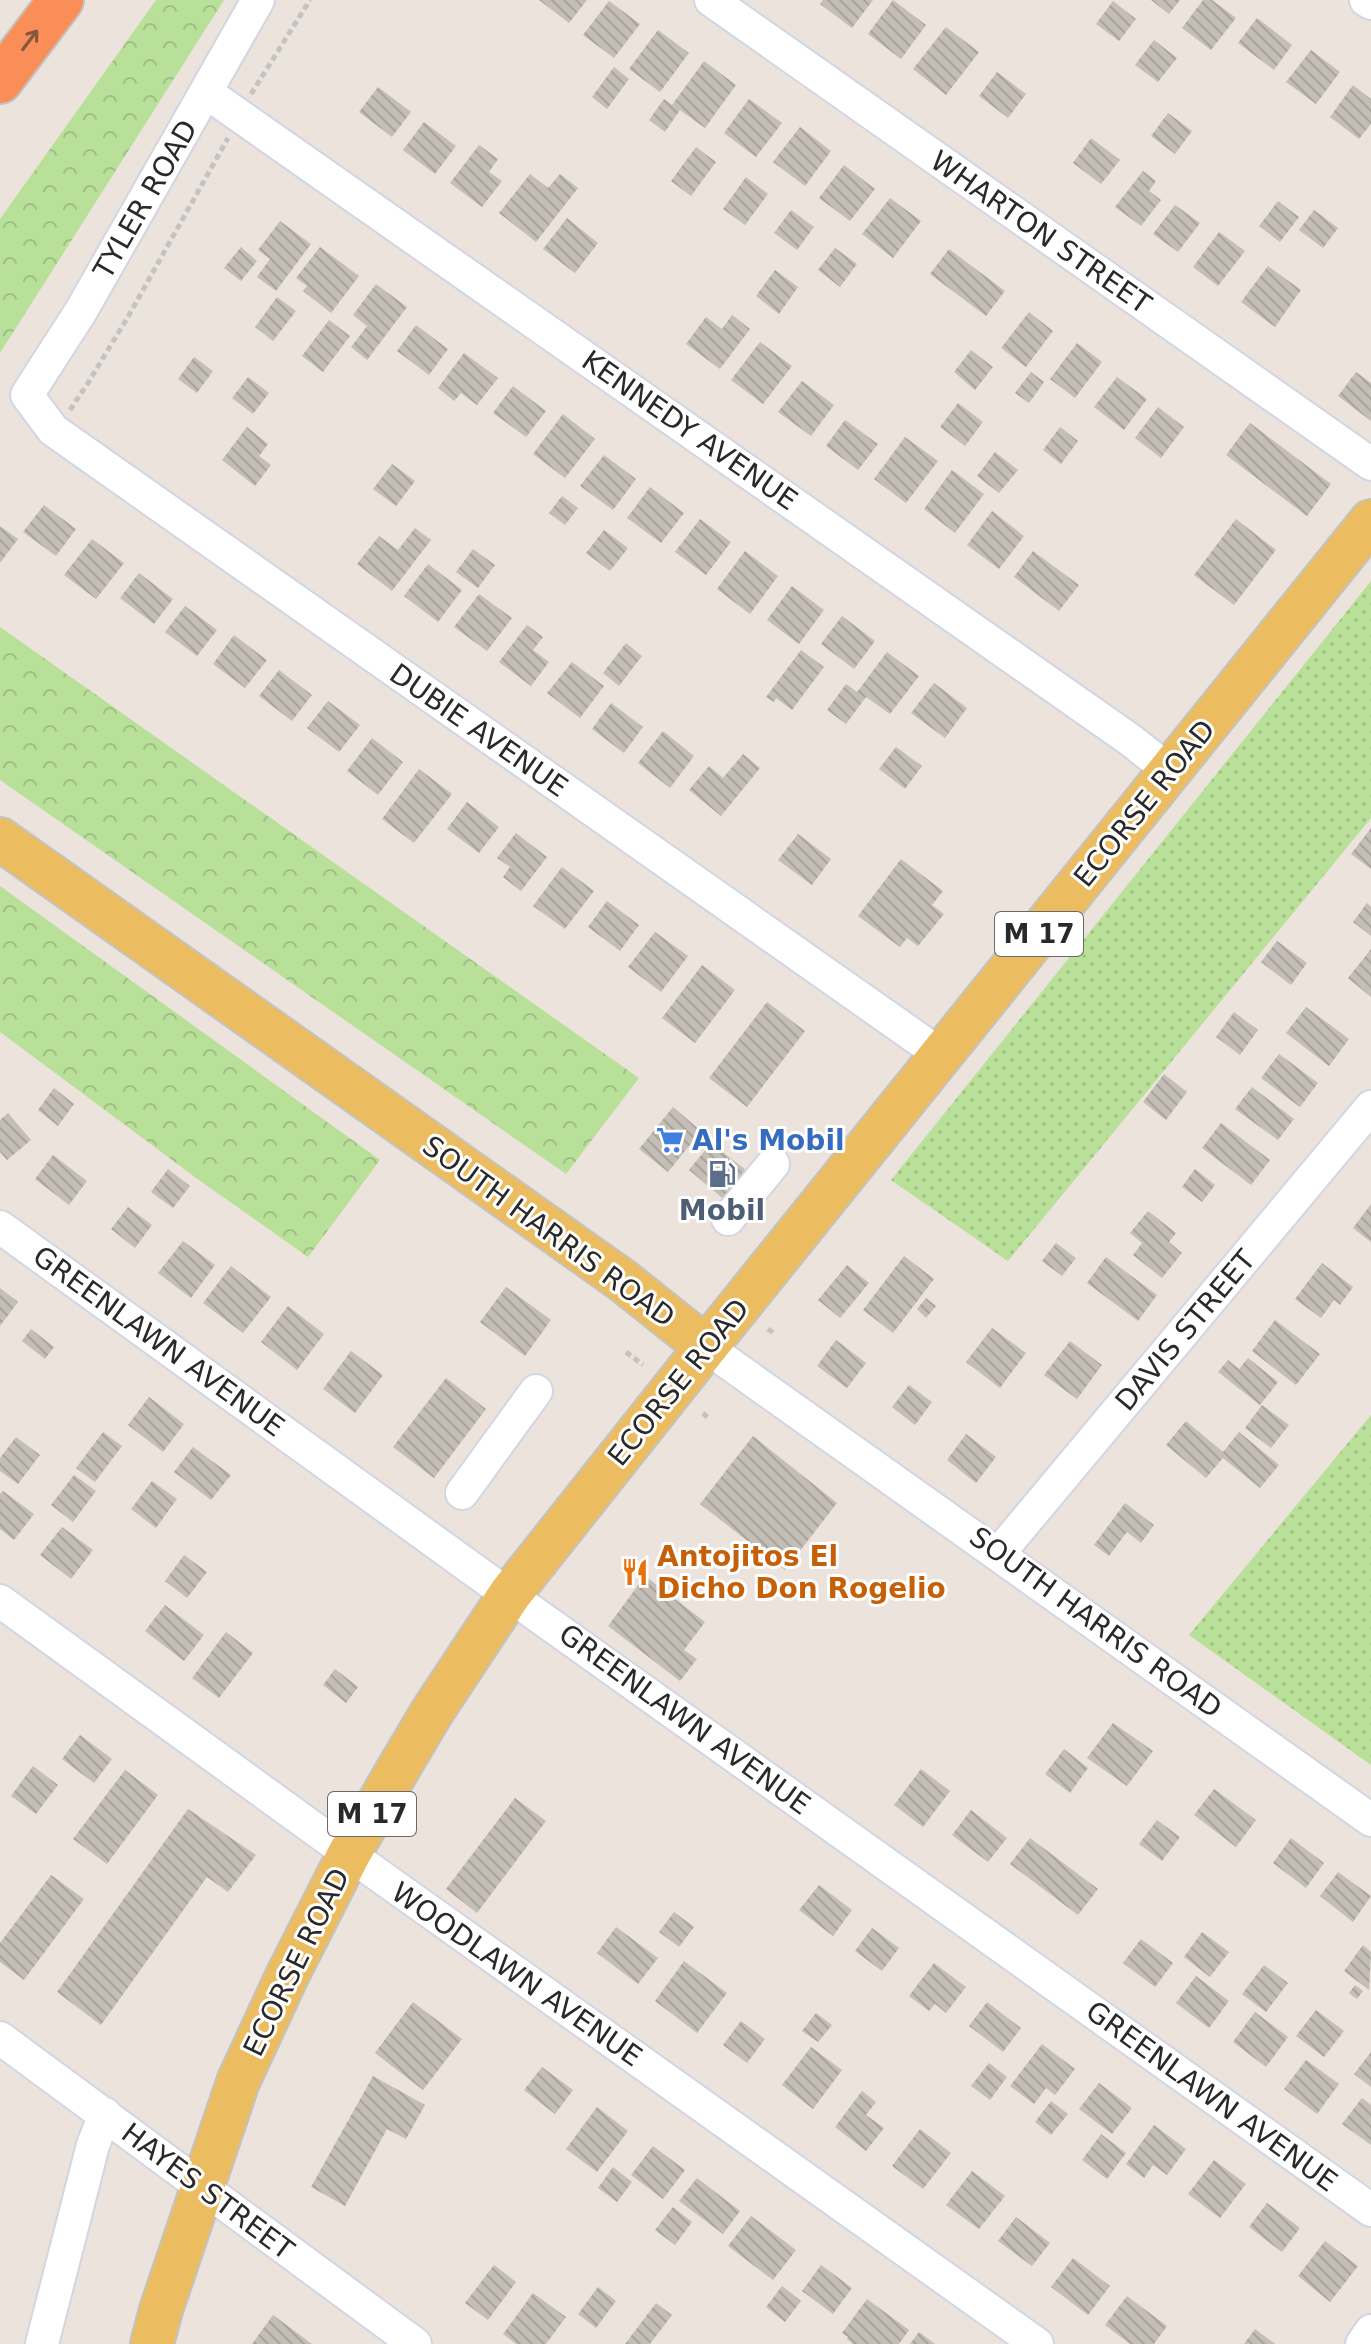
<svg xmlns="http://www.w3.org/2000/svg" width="1371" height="2344" font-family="'DejaVu Sans',sans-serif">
<defs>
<pattern id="grass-dots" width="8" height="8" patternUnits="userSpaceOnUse" patternTransform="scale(2)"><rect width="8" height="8" fill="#b9e099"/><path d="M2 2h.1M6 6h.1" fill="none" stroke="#9fc084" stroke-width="1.8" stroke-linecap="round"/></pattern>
<pattern id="forest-crowns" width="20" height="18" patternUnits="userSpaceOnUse" patternTransform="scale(2)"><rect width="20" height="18" fill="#b9e099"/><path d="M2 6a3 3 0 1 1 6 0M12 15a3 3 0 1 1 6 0" fill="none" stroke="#9fc084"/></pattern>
<pattern id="building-back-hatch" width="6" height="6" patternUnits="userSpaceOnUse" patternTransform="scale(2)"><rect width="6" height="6" fill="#c4beb7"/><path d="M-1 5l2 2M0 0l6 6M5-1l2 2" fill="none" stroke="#a8a39d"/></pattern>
</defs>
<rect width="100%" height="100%" fill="#ebe3dc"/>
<path fill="url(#grass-dots)" d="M1371 581V818L1008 1261 891 1180Z
M1371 1415V1765L1189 1635Z"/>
<path fill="url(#forest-crowns)" d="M156 0H224L0 353V219Z
M0 627 639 1078 566 1174 0 780Z
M0 886 380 1160 308 1257 199 1180 0 1032Z"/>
<path fill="url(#building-back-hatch)" d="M539 0H587L569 23Z
M823 0H873L852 28 820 4Z
M893 0 926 25 901 59 868 34Z
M1151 0H1180L1169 14Z
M1203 0H1212L1236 18 1211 50 1182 28Z
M609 1 640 24 614 58 583 35Z
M1113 1 1136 19 1119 41 1096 24Z
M1257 18 1292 45 1274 70 1238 43Z
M946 27 979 52 946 95 913 69Z
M658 30 689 53 660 92 629 69Z
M1154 40 1177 58 1158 82 1135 65Z
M1311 50 1340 72 1316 104 1286 82Z
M704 61 736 85 705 128 680 110 665 132 649 120 664 99 672 105Z
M614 67 629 79 607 109 592 97Z
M997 72 1026 94 1008 118 979 96Z
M1353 85 1371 99V124L1359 139 1330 117Z
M378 87 411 112 392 137 359 112Z
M749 99 782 123 756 157 724 133Z
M1168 113 1192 131 1175 154 1151 136Z
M424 122 456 146 435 174 403 150Z
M800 127 831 151 805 186 773 162Z
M1091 138 1120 160 1101 184 1073 163Z
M479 145 498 159 489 172 502 181 482 207 450 183Z
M696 147 716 162 691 196 671 181Z
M844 165 875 189 850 221 819 198Z
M1143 171 1156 181 1149 191 1161 200 1141 226 1115 207Z
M530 174 548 188 560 174 578 188 536 242 499 213Z
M746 177 768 194 745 225 723 209Z
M890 198 921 221 893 258 862 234Z
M1278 201 1299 217 1280 242 1259 226Z
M1175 205 1200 223 1178 252 1153 234Z
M791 210 814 227 797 250 774 233Z
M1314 210 1338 228 1323 248 1299 230Z
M567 218 598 243 575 273 543 249Z
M280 221 311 244 276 291 257 277 270 259 258 250Z
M1219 232 1245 251 1218 286 1193 267Z
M241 247 257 261 241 281 224 268Z
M320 247 359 276 331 313 303 291 307 286 296 278Z
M835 248 857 264 840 287 818 270Z
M949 249 1005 291 986 316 930 274Z
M1268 266 1301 290 1275 327 1241 302Z
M775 270 798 287 779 314 756 296Z
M376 284 407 307 367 360 351 347 367 326 353 315Z
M277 297 296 311 273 341 255 327Z
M1029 312 1053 331 1026 367 1001 348Z
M732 315 750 329 720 369 686 344 706 317 722 329Z
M329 320 350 336 323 372 302 356Z
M416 325 448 349 429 375 397 351Z
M760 342 792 366 763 404 731 380Z
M1077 343 1102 362 1075 398 1050 379Z
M971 350 993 367 975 390 954 372Z
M464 353 498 378 477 405 461 393 454 401 438 388Z
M194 357 213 371 197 393 178 379Z
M1031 372 1044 382 1029 403 1015 393Z
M1356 372 1371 383V421L1338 396Z
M248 377 269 393 253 414 232 398Z
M1117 377 1147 399 1124 430 1094 407Z
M802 381 834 405 811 436 778 412Z
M513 386 546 411 526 437 493 413Z
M958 403 983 422 965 446 940 427Z
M1158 407 1184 427 1161 458 1135 438Z
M563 414 595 439 565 478 533 454Z
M845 420 878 444 858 470 826 446Z
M1250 423 1331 484 1307 516 1226 455Z
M247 427 268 444 259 456 271 465 255 486 222 460Z
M1060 427 1078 441 1061 464 1043 450Z
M905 437 938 461 906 503 874 479Z
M995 452 1018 470 999 493 977 476Z
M604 455 636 479 613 510 580 486Z
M392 464 415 481 396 506 373 489Z
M952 470 984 494 955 533 924 509Z
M650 487 684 513 661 543 627 518Z
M562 496 578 508 565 525 549 513Z
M44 505 76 529 56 556 23 532Z
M992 511 1024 536 999 569 967 545Z
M700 519 731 542 706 575 675 552Z
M1236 519 1276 550 1234 605 1194 575Z
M0 526 18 539 0 563Z
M415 528 431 540 392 591 357 564 379 536 398 550Z
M604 530 628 548 610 571 586 553Z
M92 539 124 563 96 599 64 575Z
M473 549 495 565 478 588 456 572Z
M745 551 778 576 750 614 717 589Z
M1033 551 1079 585 1059 611 1014 577Z
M428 564 462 590 438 622 404 596Z
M139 573 173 599 154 624 120 598Z
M792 586 824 610 799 644 767 620Z
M479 594 512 618 487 651 454 627Z
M185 606 217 630 197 656 165 632Z
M842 616 875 641 854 669 821 644Z
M527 625 543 637 533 650 549 662 531 686 499 662Z
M234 635 267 660 245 688 213 664Z
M626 643 642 656 619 686 603 673Z
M801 650 824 667 792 710 776 698 774 702 766 697Z
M887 652 919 676 890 714 866 697 846 724 827 710 846 684 857 692Z
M572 662 604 686 580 718 547 693Z
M279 670 312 695 292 721 259 696Z
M934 683 967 708 945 738 911 713Z
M328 701 360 725 339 752 307 728Z
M611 703 643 727 624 753 592 729Z
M663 731 694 756 670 788 638 763Z
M372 738 403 762 378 795 347 771Z
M896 747 922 766 905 789 879 769Z
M743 754 760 768 721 816 689 790 709 766 723 778Z
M419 769 452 794 414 843 382 819Z
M467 802 499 827 479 853 447 829Z
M1371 828V869L1351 854Z
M516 833 547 857 521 891 503 877 510 867 497 858Z
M798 834 831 859 812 885 778 860Z
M901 859 943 891 932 905 944 914 918 946 907 938 900 947 858 916Z
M562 867 594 891 565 929 533 906Z
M607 901 639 925 620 951 588 927Z
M1367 903 1371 907V936L1353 922Z
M655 932 688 956 661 992 628 967Z
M1277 941 1307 963 1291 985 1261 962Z
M1371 949V997L1348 978Z
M702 965 735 990 695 1043 662 1018Z
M767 1002 805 1031 747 1107 709 1078Z
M1306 1007 1349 1039 1329 1066 1286 1033Z
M1234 1012 1258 1030 1240 1055 1216 1037Z
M1279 1054 1318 1083 1300 1107 1261 1078Z
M1164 1074 1187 1092 1166 1120 1143 1102Z
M1252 1087 1294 1119 1278 1140 1235 1109Z
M54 1088 74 1104 58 1126 38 1110Z
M673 1107 701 1131 668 1172 639 1149Z
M8 1113 31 1140 7 1160 0 1152V1120Z
M1221 1123 1270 1160 1251 1185 1202 1148Z
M711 1143 756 1178 733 1207 689 1170Z
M53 1155 87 1181 69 1205 35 1179Z
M168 1169 190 1186 173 1208 151 1192Z
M1195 1169 1215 1185 1202 1202 1182 1187Z
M1371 1204V1242L1353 1228Z
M128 1207 152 1225 135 1248 111 1229Z
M1148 1211 1176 1233 1169 1242 1182 1253 1162 1278 1133 1255 1142 1243 1130 1233Z
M183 1241 215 1265 191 1298 158 1273Z
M1056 1243 1076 1258 1062 1276 1042 1261Z
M904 1256 934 1279 893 1333 863 1310Z
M1106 1257 1157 1295 1138 1321 1087 1283Z
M1322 1263 1353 1287 1340 1305 1334 1300 1321 1318 1295 1299Z
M847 1265 869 1283 840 1318 818 1300Z
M231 1266 271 1297 243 1333 203 1303Z
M506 1287 551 1320 525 1356 480 1322Z
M0 1288 18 1302 0 1326Z
M926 1298 936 1306 926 1318 917 1309Z
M288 1306 324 1334 297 1370 261 1342Z
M1275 1320 1320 1354 1296 1385 1252 1351Z
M992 1328 1026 1353 1000 1388 966 1362Z
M31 1329 54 1347 45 1359 22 1341Z
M836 1340 866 1363 847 1388 817 1366Z
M1070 1341 1102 1365 1077 1399 1044 1375Z
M351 1351 383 1375 355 1413 323 1389Z
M1248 1358 1278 1382 1260 1405 1218 1372 1228 1360 1239 1369Z
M446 1378 486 1409 434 1478 393 1447Z
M909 1385 932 1402 915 1425 892 1407Z
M149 1397 184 1424 163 1452 128 1425Z
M1262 1405 1289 1425 1271 1448 1245 1428Z
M1186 1421 1223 1452 1239 1432 1279 1465 1260 1488 1223 1458 1206 1478 1166 1445Z
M103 1432 122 1446 95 1482 76 1468Z
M966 1434 996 1457 976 1483 947 1460Z
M753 1436 837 1503 785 1570 700 1504Z
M16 1437 40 1455 18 1484 0 1471V1458Z
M193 1447 231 1475 211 1500 174 1472Z
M74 1475 96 1491 73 1522 51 1505Z
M152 1481 177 1499 156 1528 131 1509Z
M3 1491 34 1514 14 1540 0 1529V1494Z
M1125 1503 1154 1525 1141 1543 1127 1532 1109 1556 1094 1545Z
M62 1527 93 1550 71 1579 40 1555Z
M184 1555 207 1572 187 1598 165 1581Z
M645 1576 705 1622 684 1650 697 1659 680 1681 608 1626Z
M165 1605 204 1635 184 1661 145 1631Z
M226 1632 253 1653 219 1698 192 1678Z
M335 1669 358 1687 346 1703 323 1685Z
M1113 1723 1153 1751 1127 1786 1087 1758Z
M80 1735 112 1759 94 1783 62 1759Z
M1064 1749 1088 1768 1070 1793 1045 1774Z
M33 1766 58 1785 36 1814 11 1796Z
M921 1769 950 1791 923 1827 894 1805Z
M125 1770 158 1795 107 1864 73 1839Z
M1214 1789 1256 1820 1236 1847 1194 1815Z
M515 1798 546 1821 477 1913 446 1889Z
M188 1809 256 1855 228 1892 207 1877 101 2025 57 1992Z
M971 1810 1007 1838 988 1862 952 1835Z
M1157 1820 1180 1837 1162 1861 1139 1844Z
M1030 1838 1098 1889 1078 1915 1010 1864Z
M1291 1838 1324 1863 1306 1888 1273 1863Z
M1338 1872 1371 1896 1353 1922 1320 1896Z
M51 1875 84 1899 24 1980 0 1962V1943Z
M819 1885 852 1910 833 1936 799 1910Z
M674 1912 694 1927 679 1947 659 1932Z
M616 1927 658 1958 638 1984 597 1953Z
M872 1928 899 1948 882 1971 855 1951Z
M1202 1932 1229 1952 1210 1977 1184 1957Z
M1141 1939 1173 1963 1155 1987 1123 1963Z
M1363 1945 1371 1952 1369 1990 1344 1971Z
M684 1961 727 1993 697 2033 655 2001Z
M934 1963 966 1987 946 2013 935 2004 929 2011 909 1996Z
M1264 1965 1288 1983 1266 2012 1242 1994Z
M1196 1976 1229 2001 1209 2028 1176 2003Z
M1355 1985 1363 1991 1357 1999 1349 1993Z
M413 2002 462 2039 423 2090 375 2053Z
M987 2002 1021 2028 1003 2052 969 2026Z
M1316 2010 1344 2031 1324 2057 1296 2036Z
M1255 2012 1288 2037 1266 2067 1233 2042Z
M816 2013 832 2025 818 2042 802 2031Z
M741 2021 765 2039 747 2063 723 2045Z
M1042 2044 1075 2069 1055 2095 1046 2088 1034 2104 1010 2086Z
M811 2047 842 2070 813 2109 782 2085Z
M1371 2052V2087L1354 2074Z
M1306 2060 1339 2084 1317 2114 1284 2089Z
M989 2063 1007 2077 990 2100 971 2086Z
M542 2067 573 2090 555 2114 524 2090Z
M373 2076 425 2105 406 2139 387 2129 345 2206 311 2187Z
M1099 2083 1132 2108 1112 2134 1079 2109Z
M862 2091 876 2102 866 2115 884 2128 866 2151 835 2127Z
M1362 2098 1371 2105V2145L1342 2124Z
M1051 2101 1068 2114 1051 2135 1035 2122Z
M597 2107 628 2131 597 2172 566 2149Z
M1154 2125 1186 2149 1167 2175 1153 2165 1144 2178 1126 2164Z
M920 2129 951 2153 923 2189 892 2166Z
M1101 2134 1126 2153 1107 2179 1082 2160Z
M653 2146 685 2170 663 2199 631 2175Z
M1214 2160 1246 2184 1220 2218 1188 2194Z
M613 2167 632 2182 617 2202 598 2188Z
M972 2171 1005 2196 979 2229 946 2205Z
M697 2178 740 2211 723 2234 679 2201Z
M1267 2203 1300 2228 1282 2252 1249 2227Z
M673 2207 692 2222 675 2245 655 2230Z
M751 2216 796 2250 773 2280 728 2246Z
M1016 2217 1050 2243 1032 2266 998 2241Z
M1325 2241 1358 2266 1330 2302 1298 2276Z
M1073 2258 1110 2286 1088 2315 1051 2287Z
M494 2265 516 2282 488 2320 465 2303Z
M821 2265 852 2288 833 2314 802 2291Z
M782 2286 801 2301 785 2322 766 2307Z
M598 2287 616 2301 596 2328 578 2314Z
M533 2293 566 2317 546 2344H516L503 2334Z
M1127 2296 1167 2326 1154 2344H1130L1105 2325Z
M867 2299 909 2330 899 2344H853L847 2339 848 2337 842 2333Z
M656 2303 672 2315 650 2344H625Z
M273 2315 312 2344H252Z
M1255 2329 1275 2344H1244Z
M919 2332 935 2344H910Z"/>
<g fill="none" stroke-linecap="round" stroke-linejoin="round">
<g stroke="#d1d6e2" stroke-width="36">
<path id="minor" d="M258 0 81 311 27 395 53 430 941 1055
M711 0 1371 464
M1366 0 1371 3
M207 93 1129 739 1170 771
M728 1219 773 1164
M0 1227 471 1568 1371 2210
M706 1347 1371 1820
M462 1493 536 1391
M999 1553 1371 1107
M0 1601 349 1854 1037 2344
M0 2038 415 2344
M42 2344 93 2145 105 2114
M1362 2344 1371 2331"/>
</g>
<g stroke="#c3c3c3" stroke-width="46">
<path id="major" d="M0 839 622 1280 706 1347
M152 2344 161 2310 238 2082 287 1976 349 1854 397 1771 432 1712 510 1594 706 1347 1371 521"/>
</g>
<g stroke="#c3c3c3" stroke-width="48">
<path id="highway" d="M0 81 61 0"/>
</g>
<path stroke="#c3c3c3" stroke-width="5" stroke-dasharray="6 4" stroke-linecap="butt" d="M251 94 310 0
M70 410 88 383 129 315 228 138
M768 1329 776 1335
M626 1352 643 1365
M703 1413 709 1419"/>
<use href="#minor" stroke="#fff" stroke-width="32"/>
<use href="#major" stroke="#ecbd60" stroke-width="42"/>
<use href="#highway" stroke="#f98e59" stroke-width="44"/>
</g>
<defs><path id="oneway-shaft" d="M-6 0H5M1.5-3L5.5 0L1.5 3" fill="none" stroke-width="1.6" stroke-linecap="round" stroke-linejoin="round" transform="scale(2)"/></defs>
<use stroke="#87563f" href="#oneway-shaft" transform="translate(30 40) rotate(-53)"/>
<defs>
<g id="supermarket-bare" transform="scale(2.16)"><path d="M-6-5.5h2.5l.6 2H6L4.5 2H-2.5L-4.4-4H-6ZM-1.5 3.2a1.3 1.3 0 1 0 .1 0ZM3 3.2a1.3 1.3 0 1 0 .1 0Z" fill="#3f7fe0" stroke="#fff" stroke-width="2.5" paint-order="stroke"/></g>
<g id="fuel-bare" transform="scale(2.16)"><path d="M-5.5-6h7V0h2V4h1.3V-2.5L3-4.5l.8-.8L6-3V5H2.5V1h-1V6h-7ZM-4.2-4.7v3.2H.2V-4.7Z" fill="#5c6f8a" stroke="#fff" stroke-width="2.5" paint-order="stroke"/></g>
<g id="restaurant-bare" transform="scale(2.16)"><path d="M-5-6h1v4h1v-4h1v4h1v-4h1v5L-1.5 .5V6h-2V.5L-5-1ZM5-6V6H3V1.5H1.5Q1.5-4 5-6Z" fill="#e8710a" stroke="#fff" stroke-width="2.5" paint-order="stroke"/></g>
</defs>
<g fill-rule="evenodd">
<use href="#supermarket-bare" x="670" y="1140"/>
<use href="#fuel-bare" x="722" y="1174"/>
<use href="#restaurant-bare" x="635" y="1572"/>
</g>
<g text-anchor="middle" stroke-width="6" stroke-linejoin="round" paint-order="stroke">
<g fill="#fff" stroke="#696969" stroke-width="2">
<rect x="995" y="912" width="88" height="44" rx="6"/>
<rect x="328" y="1792" width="88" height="44" rx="6"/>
</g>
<g font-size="26" font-weight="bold" fill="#292929">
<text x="1039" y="943">M 17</text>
<text x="372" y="1823">M 17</text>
</g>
<g font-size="28" fill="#292929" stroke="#fff">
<text transform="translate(145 199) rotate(-60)" y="10">TYLER ROAD</text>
<text transform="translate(1041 232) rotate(35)" y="10">WHARTON STREET</text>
<text transform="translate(690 430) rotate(35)" y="10">KENNEDY AVENUE</text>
<text transform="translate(479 730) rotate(35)" y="10">DUBIE AVENUE</text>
<text transform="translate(1144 803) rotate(-51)" y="10">ECORSE ROAD</text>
<text transform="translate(549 1231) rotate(36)" y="10">SOUTH HARRIS ROAD</text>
<text transform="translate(1185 1330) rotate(-50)" y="10">DAVIS STREET</text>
<text transform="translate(159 1341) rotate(36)" y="10">GREENLAWN AVENUE</text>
<text transform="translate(678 1382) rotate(-51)" y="10">ECORSE ROAD</text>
<text transform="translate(1096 1622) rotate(36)" y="10">SOUTH HARRIS ROAD</text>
<text transform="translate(685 1719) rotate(36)" y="10">GREENLAWN AVENUE</text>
<text transform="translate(296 1962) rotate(-64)" y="10">ECORSE ROAD</text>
<text transform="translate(517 1974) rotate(35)" y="10">WOODLAWN AVENUE</text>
<text transform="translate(1212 2096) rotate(36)" y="10">GREENLAWN AVENUE</text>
<text transform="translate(208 2191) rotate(37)" y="10">HAYES STREET</text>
</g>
<g font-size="28" font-weight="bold" fill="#366cbe" stroke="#fff" text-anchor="start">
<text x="692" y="1150">Al's Mobil</text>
</g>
<g font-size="28" font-weight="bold" fill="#4e5e75" stroke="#fff">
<text x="722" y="1220">Mobil</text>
</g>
<g font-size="28" font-weight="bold" fill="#c56008" stroke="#fff" text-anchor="start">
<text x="657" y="1566">Antojitos El<tspan x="657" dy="32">Dicho Don Rogelio</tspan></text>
</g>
</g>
</svg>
